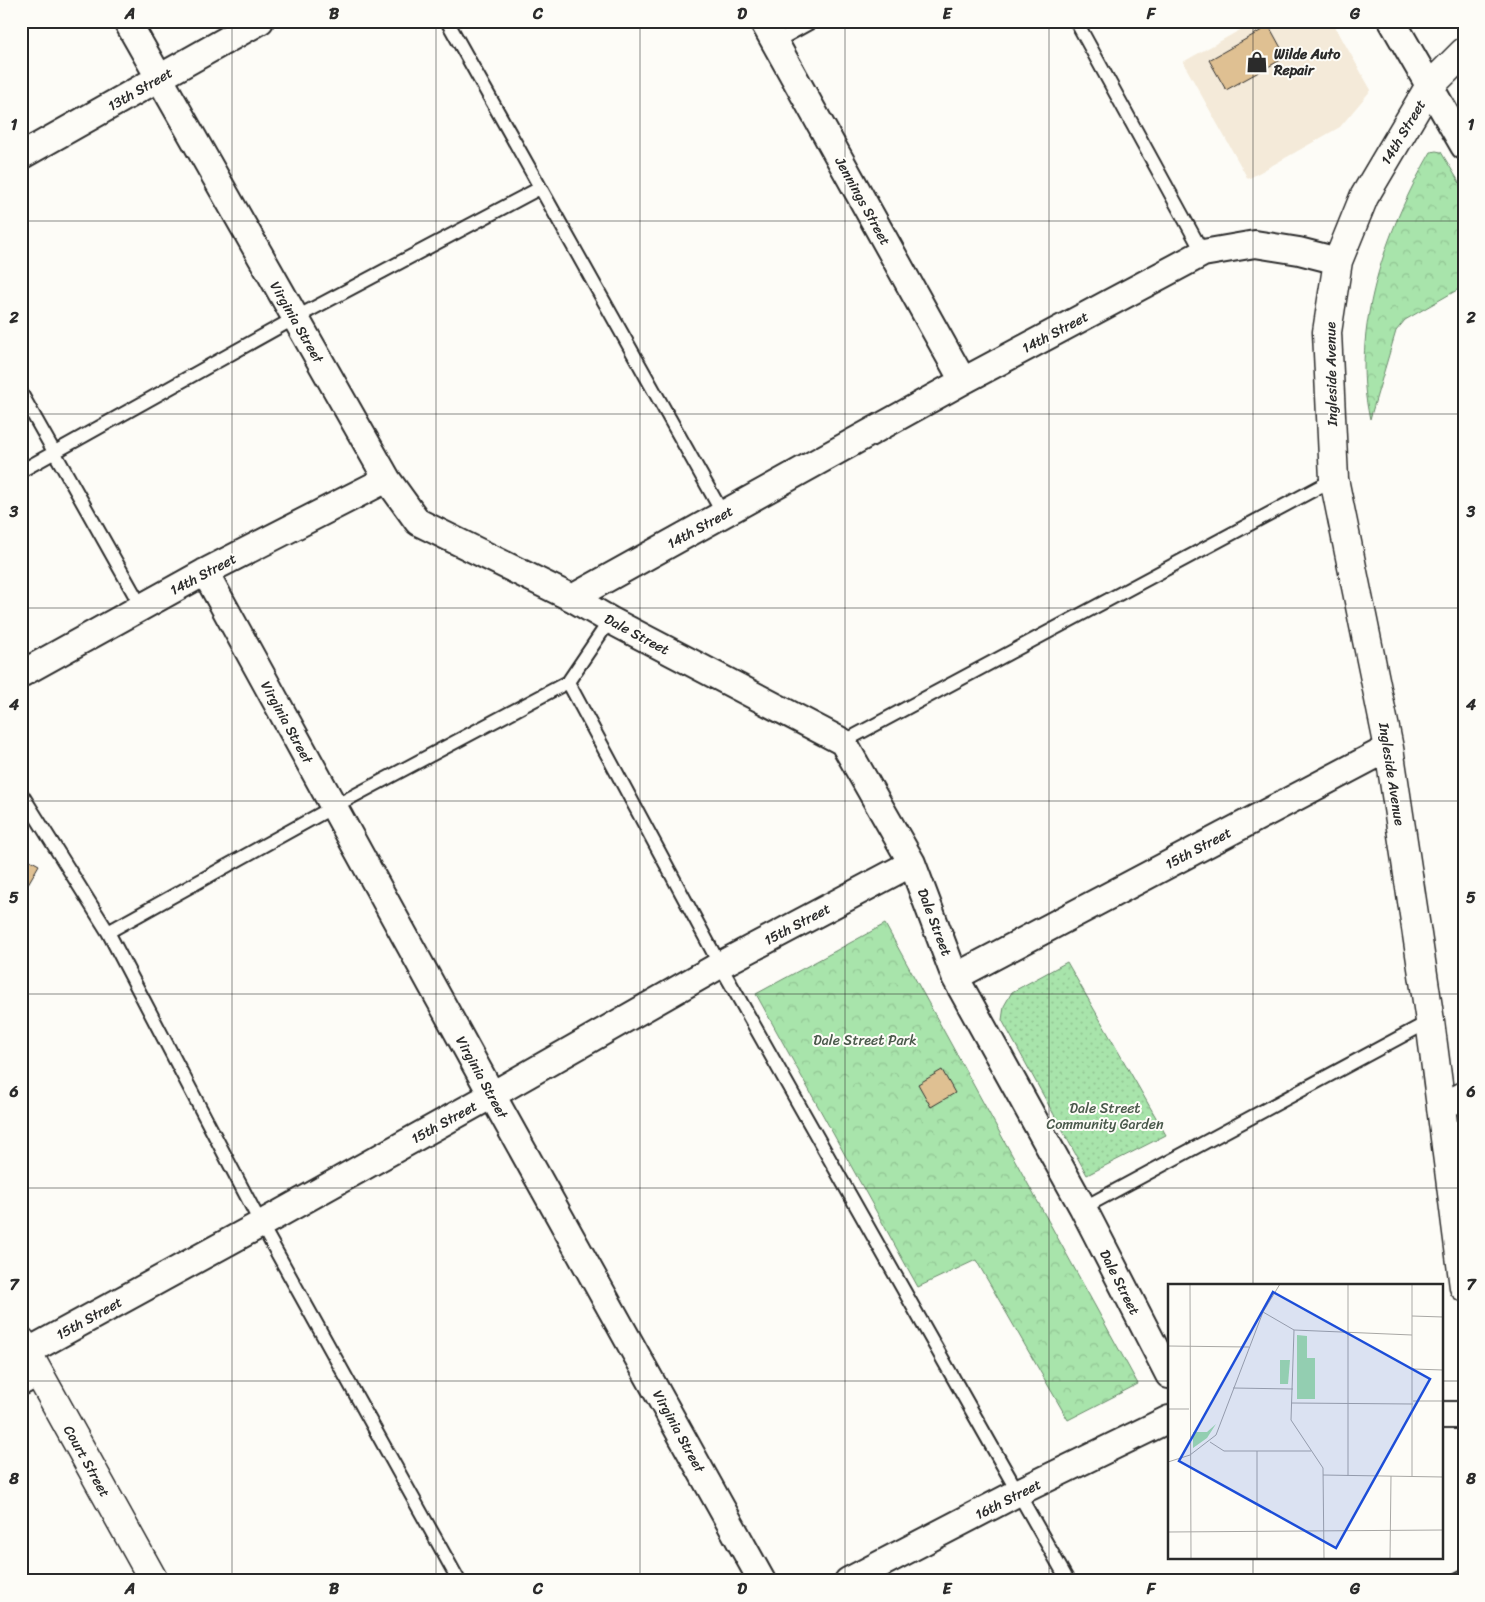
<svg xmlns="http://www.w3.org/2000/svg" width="1485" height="1602" font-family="Sriracha,sans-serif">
<defs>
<pattern id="forest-crowns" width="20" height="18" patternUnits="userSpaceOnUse" patternTransform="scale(1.25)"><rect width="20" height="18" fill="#a8e4ab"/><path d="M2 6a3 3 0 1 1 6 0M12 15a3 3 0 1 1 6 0" fill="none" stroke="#91c493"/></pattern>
<pattern id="garden-dots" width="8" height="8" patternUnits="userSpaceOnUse" patternTransform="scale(1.25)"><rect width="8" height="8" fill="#a8e4ab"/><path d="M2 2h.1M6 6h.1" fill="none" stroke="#91c493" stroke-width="1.8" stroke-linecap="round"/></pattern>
</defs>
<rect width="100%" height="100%" fill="#fdfcf7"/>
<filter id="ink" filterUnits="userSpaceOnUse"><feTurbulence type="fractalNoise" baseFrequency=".02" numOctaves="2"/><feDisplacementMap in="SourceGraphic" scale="10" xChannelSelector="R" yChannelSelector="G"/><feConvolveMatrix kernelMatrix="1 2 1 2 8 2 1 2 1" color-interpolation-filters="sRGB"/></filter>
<g filter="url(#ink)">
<path fill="#f4ead9" d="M1256 21H1332L1371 90 1340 127 1248 179 1183 62Z"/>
<path fill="url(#forest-crowns)" stroke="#6a886b" d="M1436 151 1441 152 1444 157 1464 190V286L1405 320 1396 331 1370 419C1349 331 1387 227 1431 152Z
M885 924 1138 1384 1068 1420 976 1260 918 1287 756 994Z"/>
<path fill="url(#garden-dots)" stroke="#6a886b" d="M1067 962 1166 1135 1087 1175 1002 1020 1004 1006 1012 992Z"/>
<path fill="#dfc092" stroke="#2b2b2b" d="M1269 26 1286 57 1226 90 1209 60Z
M21 855 39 865 21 896Z
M942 1070 955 1093 931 1107 918 1084Z"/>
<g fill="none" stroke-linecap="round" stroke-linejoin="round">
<g stroke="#2b2b2b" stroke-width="16">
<path id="lane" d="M447 21 723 514
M1076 21 1203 253
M775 42 813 21
M21 393 142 608
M21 471 295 318 540 188
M568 682 720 965 1068 1581
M843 742 1334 479
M21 793 108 932 261 1224 459 1581
M108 932 333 807 568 682 610 620
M1083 1208 1430 1021
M1454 1581 1464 1576"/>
</g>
<g stroke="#2b2b2b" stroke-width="30">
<path id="street" d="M127 21 387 479 418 522 572 598 610 620 843 742 912 863 955 977 1083 1208 1169 1375
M763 21 963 381
M1392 21 1464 146
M21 156 260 21
M205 572 492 1095 762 1581
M572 598 963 381 1203 253 1255 244 1299 251 1338 261
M21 674 205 572 387 479
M955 977 1389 748
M1442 1107 1464 1095
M27 1352 261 1224 492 1095 720 965 912 863
M21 1382 38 1373
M1441 1415H1464
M848 1581 1019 1492 1169 1419"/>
</g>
<g stroke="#2b2b2b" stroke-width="31">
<path id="secondary" d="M1464 52 1429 87 1364 197 1338 261 1327 332 1334 479 1389 748 1430 1021 1464 1287
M21 1341 154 1581"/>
</g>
<use href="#lane" stroke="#fdfcf7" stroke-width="12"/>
<use href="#street" stroke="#fdfcf7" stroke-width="26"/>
<use href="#secondary" stroke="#fdfcf7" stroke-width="28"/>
</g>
</g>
<path fill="none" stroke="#2b2b2b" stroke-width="1" stroke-opacity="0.55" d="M232 21V1581M436 21V1581M640 21V1581M845 21V1581M1049 21V1581M1253 21V1286M21 221H1464M21 414H1464M21 608H1464M21 801H1464M21 994H1464M21 1188H1464M21 1381H1169M1441 1381H1464M1253 1558V1581"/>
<defs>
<g id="shop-bare" transform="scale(1.725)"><path d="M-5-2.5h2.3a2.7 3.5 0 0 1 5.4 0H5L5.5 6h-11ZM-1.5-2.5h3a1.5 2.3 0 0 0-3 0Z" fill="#2b2b2b" stroke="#fdfcf7" stroke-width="2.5" paint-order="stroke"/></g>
</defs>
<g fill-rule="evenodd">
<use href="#shop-bare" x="1257" y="62"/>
</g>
<g text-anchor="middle" stroke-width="4" stroke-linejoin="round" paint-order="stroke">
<g font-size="14" font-weight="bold" fill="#2b2b2b" stroke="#fdfcf7" text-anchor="start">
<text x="1274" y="59">Wilde Auto<tspan x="1274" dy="16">Repair</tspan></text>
</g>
<g font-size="14" fill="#2b2b2b" stroke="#fdfcf7">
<text transform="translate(140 89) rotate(-30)" y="5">13th Street</text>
<text transform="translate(1403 132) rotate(-59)" y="5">14th Street</text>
<text transform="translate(863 201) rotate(61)" y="5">Jennings Street</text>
<text transform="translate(297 322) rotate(60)" y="5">Virginia Street</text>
<text transform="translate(1055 332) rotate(-28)" y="5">14th Street</text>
<text transform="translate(1331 374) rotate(-91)" y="5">Ingleside Avenue</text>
<text transform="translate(700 527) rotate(-29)" y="5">14th Street</text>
<text transform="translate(203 574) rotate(-28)" y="5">14th Street</text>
<text transform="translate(637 634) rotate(28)" y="5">Dale Street</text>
<text transform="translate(287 722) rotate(61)" y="5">Virginia Street</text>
<text transform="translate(1392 774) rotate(81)" y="5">Ingleside Avenue</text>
<text transform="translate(1198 848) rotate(-28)" y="5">15th Street</text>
<text transform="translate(935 922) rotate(69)" y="5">Dale Street</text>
<text transform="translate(797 924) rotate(-28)" y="5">15th Street</text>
<text transform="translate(482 1077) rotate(61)" y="5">Virginia Street</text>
<text transform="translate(444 1122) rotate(-29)" y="5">15th Street</text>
<text transform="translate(1120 1282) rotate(63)" y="5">Dale Street</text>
<text transform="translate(89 1318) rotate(-29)" y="5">15th Street</text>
<text transform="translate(679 1431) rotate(61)" y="5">Virginia Street</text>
<text transform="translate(87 1461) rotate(61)" y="5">Court Street</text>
<text transform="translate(1008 1499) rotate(-27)" y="5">16th Street</text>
</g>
<g font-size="14" fill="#4a594b" stroke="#fdfcf7">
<text x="865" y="1045">Dale Street Park</text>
<text x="1105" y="1113">Dale Street<tspan x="1105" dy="16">Community Garden</tspan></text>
</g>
</g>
<g transform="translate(1168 1284)">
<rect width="275" height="275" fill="#fdfcf7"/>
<path d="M129 51 139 52V74H147V115H129ZM48 140 39 154 25 164V148H39Z" fill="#a8e4ab"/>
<path d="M112 76H122L120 100H112Z" fill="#a8e4ab"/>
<path fill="none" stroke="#a9a8a5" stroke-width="1" d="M22 0 23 275M180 0V192M244 0V192M95 28 126 46 244 51M244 32 275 33M126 46 123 136 155 184 156 275M0 62 81 63M245 85 275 86M65 104 125 105M245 117H275M123 119 245 120M0 125H21M42 158 56 167H143M89 167V275M0 178 22 171 48 151 95 28 112 0M155 191 275 193M0 248 275 246M222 275 223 192"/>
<path fill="#1d4ed8" fill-opacity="0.15" stroke="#1d4ed8" stroke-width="2.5" d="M105 8 262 95 168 264 11 177Z"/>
<rect width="275" height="275" fill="none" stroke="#2b2b2b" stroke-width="2.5"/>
</g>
<rect width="1485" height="1602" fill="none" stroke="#fdfcf7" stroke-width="55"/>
<rect x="28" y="28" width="1430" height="1546" fill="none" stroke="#2b2b2b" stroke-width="2"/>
<g font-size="16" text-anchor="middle" font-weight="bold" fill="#2b2b2b">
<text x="130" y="19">A</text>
<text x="334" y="19">B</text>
<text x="538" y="19">C</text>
<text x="742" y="19">D</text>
<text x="947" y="19">E</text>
<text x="1151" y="19">F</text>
<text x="1355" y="19">G</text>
<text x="14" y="130">1</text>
<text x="1471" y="130">1</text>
<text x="14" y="323">2</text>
<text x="1471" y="323">2</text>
<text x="14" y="517">3</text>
<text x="1471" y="517">3</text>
<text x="14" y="710">4</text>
<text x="1471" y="710">4</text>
<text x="14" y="903">5</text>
<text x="1471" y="903">5</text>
<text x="14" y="1097">6</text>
<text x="1471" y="1097">6</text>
<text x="14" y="1290">7</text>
<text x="1471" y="1290">7</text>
<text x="14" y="1484">8</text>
<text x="1471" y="1484">8</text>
<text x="130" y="1594">A</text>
<text x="334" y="1594">B</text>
<text x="538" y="1594">C</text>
<text x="742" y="1594">D</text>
<text x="947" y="1594">E</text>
<text x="1151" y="1594">F</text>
<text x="1355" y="1594">G</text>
</g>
</svg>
